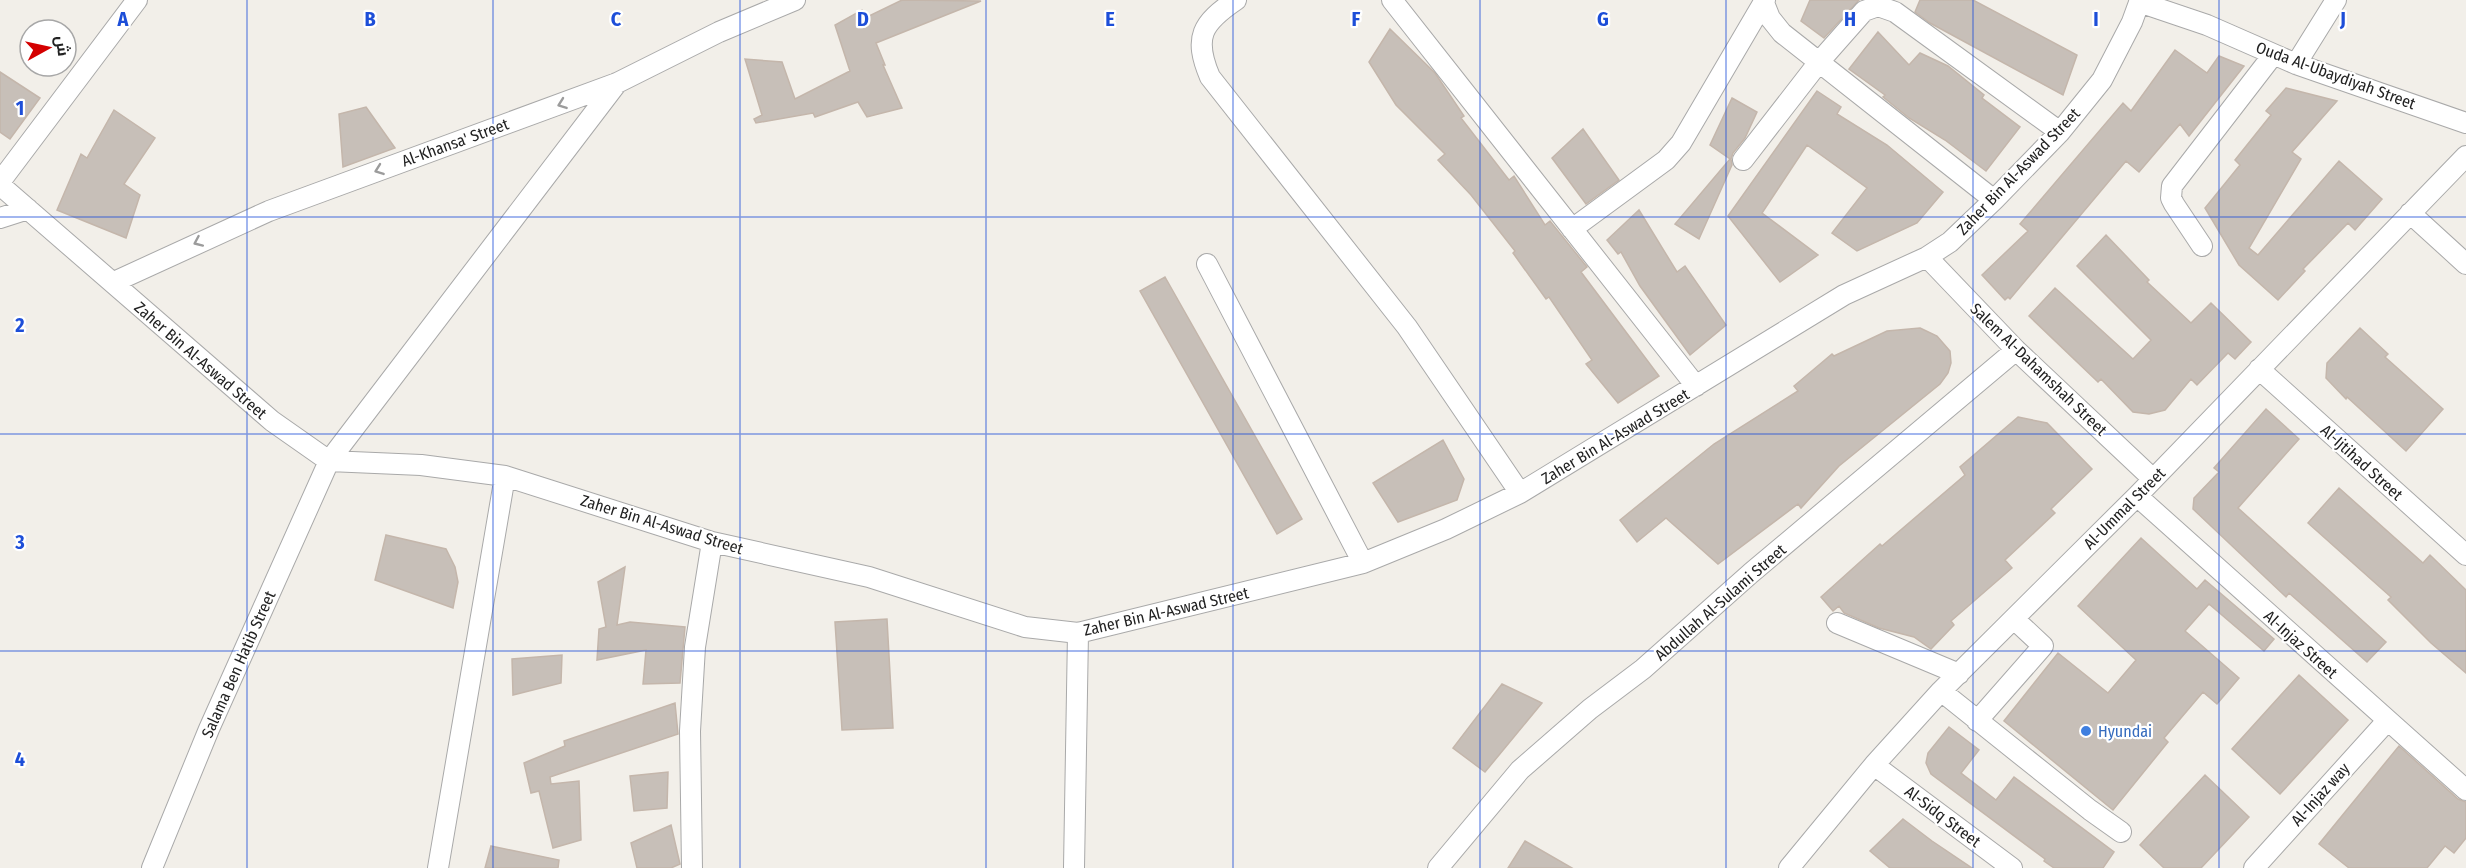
<svg xmlns="http://www.w3.org/2000/svg" width="2466" height="868" font-family="'Fira Sans Condensed',Cairo,sans-serif">
<rect width="100%" height="100%" fill="#f2efe9"/>
<path fill="#c7bfb8" stroke="#c4b6ab" stroke-width="1.5" d="M902 0 981 1 876 43 885 65H883L902 108 867 117 858 102 815 117 813 113 756 123 754 119 762 115 745 59 782 62 795 99 850 71 835 25 862 10 865 18Z
M1810 0H1859L1824 38 1801 21Z
M1920 0H1973L2077 55 2063 95 1930 23 1915 12Z
M1390 29 1435 73 1464 116 1461 118 1509 180 1514 176 1545 225 1550 221 1587 267 1581 272 1659 376 1618 403 1586 364 1592 360 1549 297 1546 299 1513 253 1515 251 1471 195 1438 160 1445 154 1396 105 1369 62Z
M1878 32 1909 65 1920 53 1948 66 1984 95 1982 98 2020 127 1986 171 1945 140 1909 118 1883 97 1885 95 1849 69Z
M2175 50 2207 73 2219 56 2244 66 2189 136 2180 124 2139 172 2126 161 2010 299 2008 297 2005 300 1982 275 2028 231 2020 224 2123 103 2131 111Z
M0 72 40 98 10 139 0 132Z
M2286 88 2337 101 2292 152 2301 159 2249 248 2258 255 2339 161 2382 199 2355 230 2348 223 2303 269 2305 271 2278 300 2239 265 2205 208 2240 165 2235 160 2271 115 2266 111Z
M1817 91 1841 107 1837 114 1887 145 1943 192 1917 223 1857 251 1832 233 1867 188 1807 145 1762 213 1818 255 1780 282 1728 216Z
M1732 98 1757 112 1745 138 1733 153 1731 159 1732 165 1699 239 1675 224 1730 159 1710 145Z
M366 107 395 148 343 167 339 114Z
M114 110 155 138 124 184 140 195 126 238 57 210 81 154 87 158Z
M1583 129 1619 180 1586 204 1552 158Z
M1639 210 1677 272 1685 266 1726 325 1690 355 1640 286 1621 252 1618 254 1607 240Z
M2106 235 2149 280 2147 282 2191 323 2211 303 2251 342 2235 359 2228 353 2197 385 2191 379 2165 410 2149 414 2133 412 2101 379 2098 382 2029 316 2055 288 2133 359 2151 340 2077 266Z
M1165 277 1302 519 1277 534 1140 291Z
M1920 328 1937 336 1950 351 1951 363 1948 373 1940 384 1839 466 1801 508 1798 504 1718 564 1666 518 1637 542 1620 520 1714 444 1798 391 1794 386 1832 354 1834 356 1887 331Z
M2360 328 2388 354 2385 357 2443 409 2406 451 2347 397 2346 399 2326 378 2327 363Z
M2266 409 2299 439 2238 508 2386 642 2367 662 2289 593 2286 597 2193 509 2194 498 2219 472 2214 468Z
M2018 417 2047 423 2092 469 2051 509 2055 513 2005 560 2012 568 1951 621 1954 625 1931 649 1914 637 1879 628 1844 613 1839 606 1833 611 1821 597 1880 544 1882 546 1965 475 1960 467Z
M1443 440 1464 479 1457 500 1398 522 1373 483Z
M2339 488 2423 563 2430 555 2466 590V673L2431 643 2388 600 2391 597 2308 523Z
M386 535 446 549 455 567 458 582 453 608 375 580Z
M2141 538 2197 589 2205 580 2274 639 2264 651 2209 604 2185 631 2239 678 2217 704 2203 692 2164 738 2168 742 2113 810 2004 721 2058 653 2108 693 2136 660 2078 606Z
M625 567 617 625 630 622 685 627 680 683 643 684 646 650 597 660 599 629 606 627 598 582Z
M887 619 893 728 842 730 835 622Z
M562 655 561 683 513 695 512 659Z
M2299 675 2348 720 2280 794 2232 749Z
M1502 684 1542 703 1485 772 1453 748Z
M675 703 678 734 550 777 551 784 579 781 581 840 553 848 539 791 531 793 524 763 565 746 564 741Z
M1949 727 1979 750 1961 773 1996 800 2014 777 2114 852 2103 868H2054L2044 861 2045 859 1931 774 1926 763 1928 753Z
M2399 746 2458 799 2466 802V838L2454 853 2445 846 2427 868H2349L2319 844Z
M668 772 667 808 634 811 630 776Z
M2205 775 2249 817 2201 868H2164L2140 845Z
M1903 819 1932 841 1972 868H1890L1870 851Z
M671 825 680 864 671 868H637L631 843Z
M1525 841 1572 868H1508Z
M491 846 559 860 558 868H485Z"/>
<g fill="none" stroke-linecap="round" stroke-linejoin="round">
<g stroke="#a9a9a9" stroke-width="22">
<path id="minor" d="M1236 0C1202 23 1193 37 1210 77L1407 327 1520 493
M1392 0 1696 386
M2139 2 2207 25 2296 64 2466 123
M1764 3 1770 18 1782 33 1994 200
M2296 64 2336 0
M1743 160 1819 62 1864 11 1878 6 1895 12 2060 132
M0 182 137 0
M0 185 272 421 329 461 421 465 505 476 712 542 869 577 1025 627 1078 633 1363 563 1446 529 1520 493 1844 295 1927 257 1950 242 1994 200 2060 132 2102 80 2132 22 2140 0
M2410 213 2466 264
M0 218 28 209
M1572 229 1666 160 1681 143 1765 0
M2202 246 2174 204 2171 198 2172 186 2273 55
M1927 257 2016 350 2153 479
M1207 264 1363 563
M114 282 269 211 617 83 719 32 795 0
M2259 369 2466 555
M2137 496 2466 790
M1837 623 1959 674
M1941 691 2090 810 2121 832
M1977 721 2043 646 2014 619
M1874 765 2012 868
M152 868 209 729 329 461 617 83
M438 868 505 476
M692 868 690 731 695 647 712 542
M1074 868 1078 633
M1438 868 1520 770 1590 709 1643 669 1751 573 2016 350
M1789 868 1874 765 1941 691 2137 496 2466 156
M2254 868 2387 721"/>
</g>
<use href="#minor" stroke="#fff" stroke-width="20"/>
</g>
<defs><path id="oneway-chevron" d="M-2-3.5L2.5 0L-2 3.5" fill="none" stroke-width="1.6" stroke-linecap="round" stroke-linejoin="round" transform="scale(1.5)"/></defs>
<g stroke="#9c9c9c">
<use href="#oneway-chevron" transform="translate(562 104) rotate(160)"/>
<use href="#oneway-chevron" transform="translate(379 170) rotate(160)"/>
<use href="#oneway-chevron" transform="translate(198 242) rotate(156)"/>
</g>
<path fill="none" stroke="#1d4ed8" stroke-width="1.5" stroke-opacity="0.55" d="M247 0V868M493 0V868M740 0V868M986 0V868M1233 0V868M1480 0V868M1726 0V868M1973 0V868M2219 0V868M0 217H2466M0 434H2466M0 651H2466"/>
<circle fill="#3f7fe0" stroke="#fff" stroke-width="2" cx="2086" cy="731" r="6"/>
<g text-anchor="middle" stroke-width="4.5" stroke-linejoin="round" paint-order="stroke">
<g font-size="16" fill="#222" stroke="#fff">
<text transform="translate(2336 75) rotate(20)" y="6">Ouda Al-Ubaydiyah Street</text>
<text transform="translate(455 142) rotate(-20)" y="6">Al-Khansa' Street</text>
<text transform="translate(2018 171) rotate(-46)" y="6">Zaher Bin Al-Aswad Street</text>
<text transform="translate(201 360) rotate(41)" y="6">Zaher Bin Al-Aswad Street</text>
<text transform="translate(2039 369) rotate(44)" y="6">Salem Al-Dahamshah Street</text>
<text transform="translate(1615 436) rotate(-31)" y="6">Zaher Bin Al-Aswad Street</text>
<text transform="translate(2362 462) rotate(42)" y="6">Al-Ijtihad Street</text>
<text transform="translate(2124 508) rotate(-45)" y="6">Al-Ummal Street</text>
<text transform="translate(662 524) rotate(17)" y="6">Zaher Bin Al-Aswad Street</text>
<text transform="translate(1720 602) rotate(-41)" y="6">Abdullah Al-Sulami Street</text>
<text transform="translate(1166 611) rotate(-13)" y="6">Zaher Bin Al-Aswad Street</text>
<text transform="translate(2301 644) rotate(42)" y="6">Al-Injaz Street</text>
<text transform="translate(238 664) rotate(-66)" y="6">Salama Ben Hatib Street</text>
<text transform="translate(2320 794) rotate(-48)" y="6">Al-Injaz way</text>
<text transform="translate(1943 816) rotate(37)" y="6">Al-Sidq Street</text>
</g>
<g font-size="16" fill="#366cbe" stroke="#fff" text-anchor="start">
<text x="2098" y="737">Hyundai</text>
</g>
</g>
<g font-size="20" text-anchor="middle" font-weight="bold" fill="#1d4ed8" stroke="#fff" stroke-width="4.5" stroke-linejoin="round" paint-order="stroke">
<text x="123" y="26">A</text>
<text x="370" y="26">B</text>
<text x="616" y="26">C</text>
<text x="863" y="26">D</text>
<text x="1110" y="26">E</text>
<text x="1356" y="26">F</text>
<text x="1603" y="26">G</text>
<text x="1850" y="26">H</text>
<text x="2096" y="26">I</text>
<text x="2343" y="26">J</text>
<text x="20" y="115">1</text>
<text x="20" y="332">2</text>
<text x="20" y="549">3</text>
<text x="20" y="766">4</text>
</g>
<g transform="translate(48 48) rotate(82)"><circle r="28" fill="#ffffff" stroke="#a7a7a7" stroke-width="1.5"/>
<path d="M0-4.5L10 22L0 15L-10 22Z" fill="#d40000"/>
<text y="-9" font-size="16" font-weight="bold" text-anchor="middle" fill="#222222">ش</text>
</g>
</svg>
